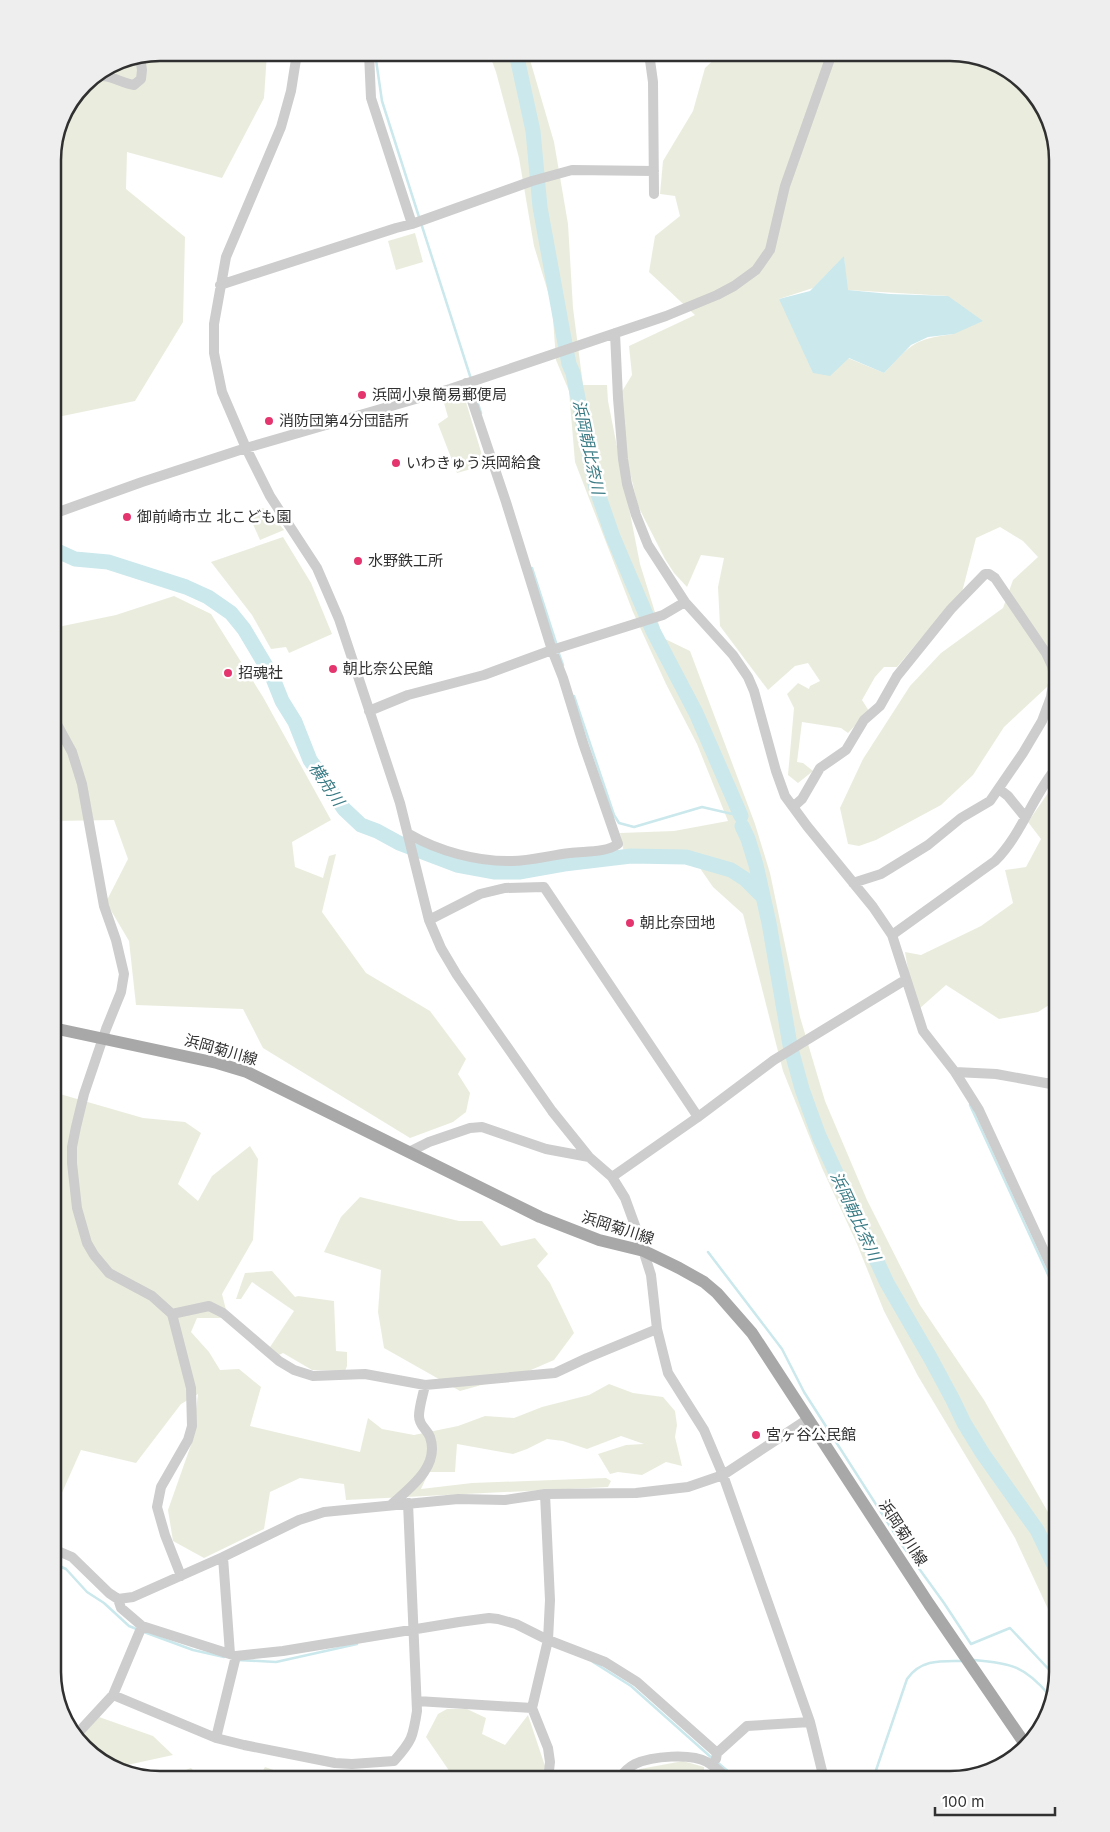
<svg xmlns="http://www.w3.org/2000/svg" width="1110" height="1832" font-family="Inter,'Noto Sans JP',sans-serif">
<rect width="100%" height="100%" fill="#fff"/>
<path fill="#eaedde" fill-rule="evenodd" d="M160 53H267L264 98 222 178 127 152 126 189 185 237 183 322 135 401 53 418V153L61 119 84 84 119 61Z
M489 53H528L554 142 568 224 573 308 583 385H607L608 401 640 564 663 638 690 651 755 824 770 873 800 1017 825 1101 867 1200 920 1305 984 1400 1049 1514 1057 1534V1632L1055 1624 1015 1538 918 1376 884 1311 857 1244 822 1168 783 1071 743 914 713 887 695 861 624 853 620 833 674 831 728 821 697 744 666 684 633 612 575 462 569 391 556 360 552 305 534 246 519 158 496 72Z
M721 53H957L1010 71 1047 113 1057 160V683L1048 686 1004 727 973 775 941 805 876 840 859 846 848 844 840 808 863 759 910 686 941 653 1003 608 1013 580 1038 557 1023 541 1000 527 976 538 961 596 928 630 897 667H884L875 677 862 700 869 711 848 733 841 728 802 722 797 762 803 763 813 771 798 783 788 775 794 708 787 694 798 683 809 689 810 686 820 681 808 663 795 666 768 690 720 626 718 587 724 558 701 555 687 587 674 573 665 559 638 506 627 460 618 398 632 375 629 346 695 315 649 272 655 236 680 216 675 196 660 194 663 161 693 111 705 68ZM844 257 847 290 948 296 954 334C913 339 912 344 884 373L848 358 779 299 813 288Z
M415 233 423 262 396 270 388 241Z
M462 389 485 465 457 473 438 424 448 417 442 396Z
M260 508 267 509 284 530 260 540 248 513Z
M283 537 311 583 332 634 289 653 286 647 271 649 252 615 211 562Z
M174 596 211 614 263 697 331 820 292 842 295 867 323 878 329 856 336 854 322 912 366 973 430 1011 466 1059 458 1074 470 1093 466 1112 453 1122 410 1138 263 1048 243 1009 136 1005 129 941 106 902 128 859 114 820 53 821V628L116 615Z
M1057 780V1000L1038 1012 999 1019 946 985 919 1009 910 981 905 952 921 955 981 926 1013 903 1005 870 1026 867 1041 839 1028 822Z
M53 1092 143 1118 185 1122 201 1133 178 1184 198 1201 212 1176 250 1146 258 1159 253 1240 222 1294 228 1318H197L191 1332 209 1352 220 1370 239 1369 261 1387 250 1426 360 1452 368 1418 382 1429 414 1435 458 1426 485 1416 514 1418 542 1407 589 1395 609 1384 633 1393 663 1397 675 1411 677 1425 675 1437 682 1466 666 1462 642 1475 618 1472 610 1474 598 1454 626 1445 644 1444 621 1436 587 1449 563 1441 547 1439 527 1449 513 1454 457 1444 455 1472H429L421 1489 472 1483 606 1478 611 1481 608 1487 346 1500 344 1484 300 1478 270 1492 264 1529 204 1558 173 1541 168 1510 192 1442 198 1394 181 1404 136 1463 81 1450 57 1504 53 1501Z
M360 1197 459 1221H482L501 1246 535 1238 548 1254 537 1266 550 1283 574 1333 554 1360 524 1373 460 1391 384 1348 378 1312 381 1270 324 1252 341 1217Z
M272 1271 295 1297 298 1296 334 1301 336 1351 347 1352V1366L345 1371 312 1370 283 1353 275 1357 268 1350 294 1311 252 1282 241 1299H236L245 1273Z
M447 1709H467L486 1718 482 1734 505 1745 528 1715 545 1766 541 1779H451L452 1775 426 1737 438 1714Z
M99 1717 153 1736 173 1755 118 1767 101 1762 80 1738Z
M683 1761 704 1767V1779H627L640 1769Z
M265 1767 299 1779H258Z
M191 1768 201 1779H168L172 1775Z"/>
<path fill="#cbe8ec" d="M844 256 848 290 890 294 948 296 983 321 954 334 928 337 911 345 884 373 849 358 830 376 813 373 779 299 810 291Z"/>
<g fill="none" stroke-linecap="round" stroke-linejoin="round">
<path stroke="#cbe8ec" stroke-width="2.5" d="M375 53 382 101 419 217
M421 223 471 379
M472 385 481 413
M532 568 557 646
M558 651 563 665
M574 696 614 815 619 823 634 827 702 807 741 816 742 826
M970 1105 1057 1294
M708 1252 782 1349 804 1392 902 1545 944 1603 971 1644 1010 1628 1056 1677
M53 1563 66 1569 87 1592 104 1603 129 1626 139 1630
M144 1632 193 1650 224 1657
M237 1660 276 1662 357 1644
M974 1660C1011 1663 1025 1666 1050 1696
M593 1662 631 1686 713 1759
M717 1762 737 1779
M873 1779 907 1679C921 1659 941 1661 963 1661"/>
<path stroke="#cbe8ec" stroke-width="15" d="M516 53 533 131 540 207 563 333 569 364 573 373 596 488 613 537 653 631 696 713 741 816
M53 549 75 559 108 562 186 587 208 597 231 613 244 629 272 676 282 701 295 722 310 760 344 809 361 825 377 831 399 843 457 865 495 872H519L564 864 631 856 686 857 731 870 745 879 762 896
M742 826 748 839 756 865 769 923 790 1045 802 1089 819 1136 887 1283 931 1359 953 1400 964 1423 983 1454 1037 1530 1057 1571"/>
<path stroke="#cdcdcd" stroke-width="10" d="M297 53 291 91 281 127 226 257 214 324V353L222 392 246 448 270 496 317 568 339 619 400 803 429 920 441 948 457 975 552 1111 589 1157 612 1177 625 1198 637 1231 651 1275 657 1329 668 1373 704 1430 723 1475 810 1722 824 1779
M369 53 371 98 412 224
M649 53 653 82 654 194
M94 77C110 73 119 83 134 85L141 79 142 70 140 57
M220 285 396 228 412 224 532 181 572 170 654 171
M615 333 618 398 623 459 627 484 636 515 648 545 685 602 733 655 748 677 754 691 776 771 785 796 807 826 873 907 892 935 923 1031 955 1072 979 1110 1057 1279
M53 514 142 482 246 448 450 389 666 316 717 295 734 286 756 270 770 250 785 186 832 53
M369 711 408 695 484 675 552 650 663 615 685 602
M53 717 72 752 82 784 104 906 116 940 124 974 121 992 106 1029 84 1094 76 1127 72 1147V1163L77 1208 87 1243 94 1255 109 1273 152 1296 172 1314 191 1388 192 1426 188 1440 161 1487 157 1507 165 1535 181 1576
M999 789 1008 796 1025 817
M793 807 802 799 820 768 846 750 864 720 880 706 897 676 951 609 985 574H989L995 578 1046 653 1052 666 1054 676 1051 697 1042 721 1023 753 990 801 961 818 928 845 881 874 853 883
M409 834C438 851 478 862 512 861 531 861 551 855 570 853 586 851 605 853 618 844L583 743 563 678 552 650 506 502 466 383
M429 920 480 894 505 888 544 887 698 1117
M892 935 995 861C1022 834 1033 795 1057 767
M955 1072 996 1074 1051 1084 1057 1090
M1051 1084 1057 1068
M409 1152 429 1142 470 1128 482 1127 546 1149 589 1157
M612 1177 698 1117 774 1060 905 980
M172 1314 209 1306 223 1313 279 1361 294 1370 313 1376 365 1374 425 1385 555 1373 587 1358 657 1329
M545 1494 550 1600 548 1640 532 1708 548 1748 550 1762 548 1779
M392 1504C411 1487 440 1466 430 1437 427 1429 419 1426 419 1416 419 1407 423 1395 425 1385
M53 1549 72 1557 109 1593 118 1599 121 1608 142 1626 236 1656 283 1651 459 1622 489 1618 498 1619 516 1624 548 1640 605 1662 637 1682 717 1753
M223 1557 230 1654
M118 1599 133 1597 223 1557 299 1520 324 1512 458 1499 505 1500 545 1494 636 1493 688 1487 723 1475 808 1419
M113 1695 142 1626
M417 1701 532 1708
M77 1734 113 1695 216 1738 244 1745 335 1763 352 1764 394 1761C412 1741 413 1737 417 1711L408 1503
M216 1738 236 1656
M716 1759 717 1753 747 1726 810 1722
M619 1779C623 1773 629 1767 635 1764 652 1756 691 1753 707 1762 715 1766 722 1774 728 1779"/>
<path stroke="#a8a8a8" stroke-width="12" d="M53 1028 217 1063 247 1072 540 1217 599 1240 644 1251 679 1268 704 1282 717 1293 752 1333 929 1604 1025 1744"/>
</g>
<g fill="#e4356e" stroke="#fff" stroke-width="2">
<circle cx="362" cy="395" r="5"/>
<circle cx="269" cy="421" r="5"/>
<circle cx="396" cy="463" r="5"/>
<circle cx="127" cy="517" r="5"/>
<circle cx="358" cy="561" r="5"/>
<circle cx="333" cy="669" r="5"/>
<circle cx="228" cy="673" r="5"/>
<circle cx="630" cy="923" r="5"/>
<circle cx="756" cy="1435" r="5"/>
</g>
<g text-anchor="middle" stroke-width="5" stroke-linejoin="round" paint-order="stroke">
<g font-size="15" fill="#303030" stroke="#fff" text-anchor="start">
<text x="372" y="400">浜岡小泉簡易郵便局</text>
<text x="279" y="426">消防団第4分団詰所</text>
<text x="406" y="468">いわきゅう浜岡給食</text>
<text x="137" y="522">御前崎市立 北こども園</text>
<text x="368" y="566">水野鉄工所</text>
<text x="343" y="674">朝比奈公民館</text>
<text x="238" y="678">招魂社</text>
<text x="640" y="928">朝比奈団地</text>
<text x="766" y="1440">宮ヶ谷公民館</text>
</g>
<g font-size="15" fill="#303030" stroke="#fff">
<text transform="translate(221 1050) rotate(16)" y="5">浜岡菊川線</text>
<text transform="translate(618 1228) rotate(18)" y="5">浜岡菊川線</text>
<text transform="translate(903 1533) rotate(57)" y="5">浜岡菊川線</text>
</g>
<g font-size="16" font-style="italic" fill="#3a7b85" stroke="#fff">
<text transform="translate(589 447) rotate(78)" y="6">浜岡朝比奈川</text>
<text transform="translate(327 784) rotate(56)" y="6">横舟川</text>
<text transform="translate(856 1216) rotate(65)" y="6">浜岡朝比奈川</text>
</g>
</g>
<path d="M0 0H1110V1832H0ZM160 61H950A99 99 0 0 1 1049 160V1672A99 99 0 0 1 950 1771H160A99 99 0 0 1 61 1672V160A99 99 0 0 1 160 61Z" fill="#eee" fill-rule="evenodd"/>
<path fill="none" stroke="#303030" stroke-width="2.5" d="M160 61H950A99 99 0 0 1 1049 160V1672A99 99 0 0 1 950 1771H160A99 99 0 0 1 61 1672V160A99 99 0 0 1 160 61Z"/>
<path d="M935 1807v8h120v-8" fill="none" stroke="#303030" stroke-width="2.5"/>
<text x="942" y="1807" font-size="15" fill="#303030" stroke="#ffffff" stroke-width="4" paint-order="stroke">100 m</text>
</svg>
